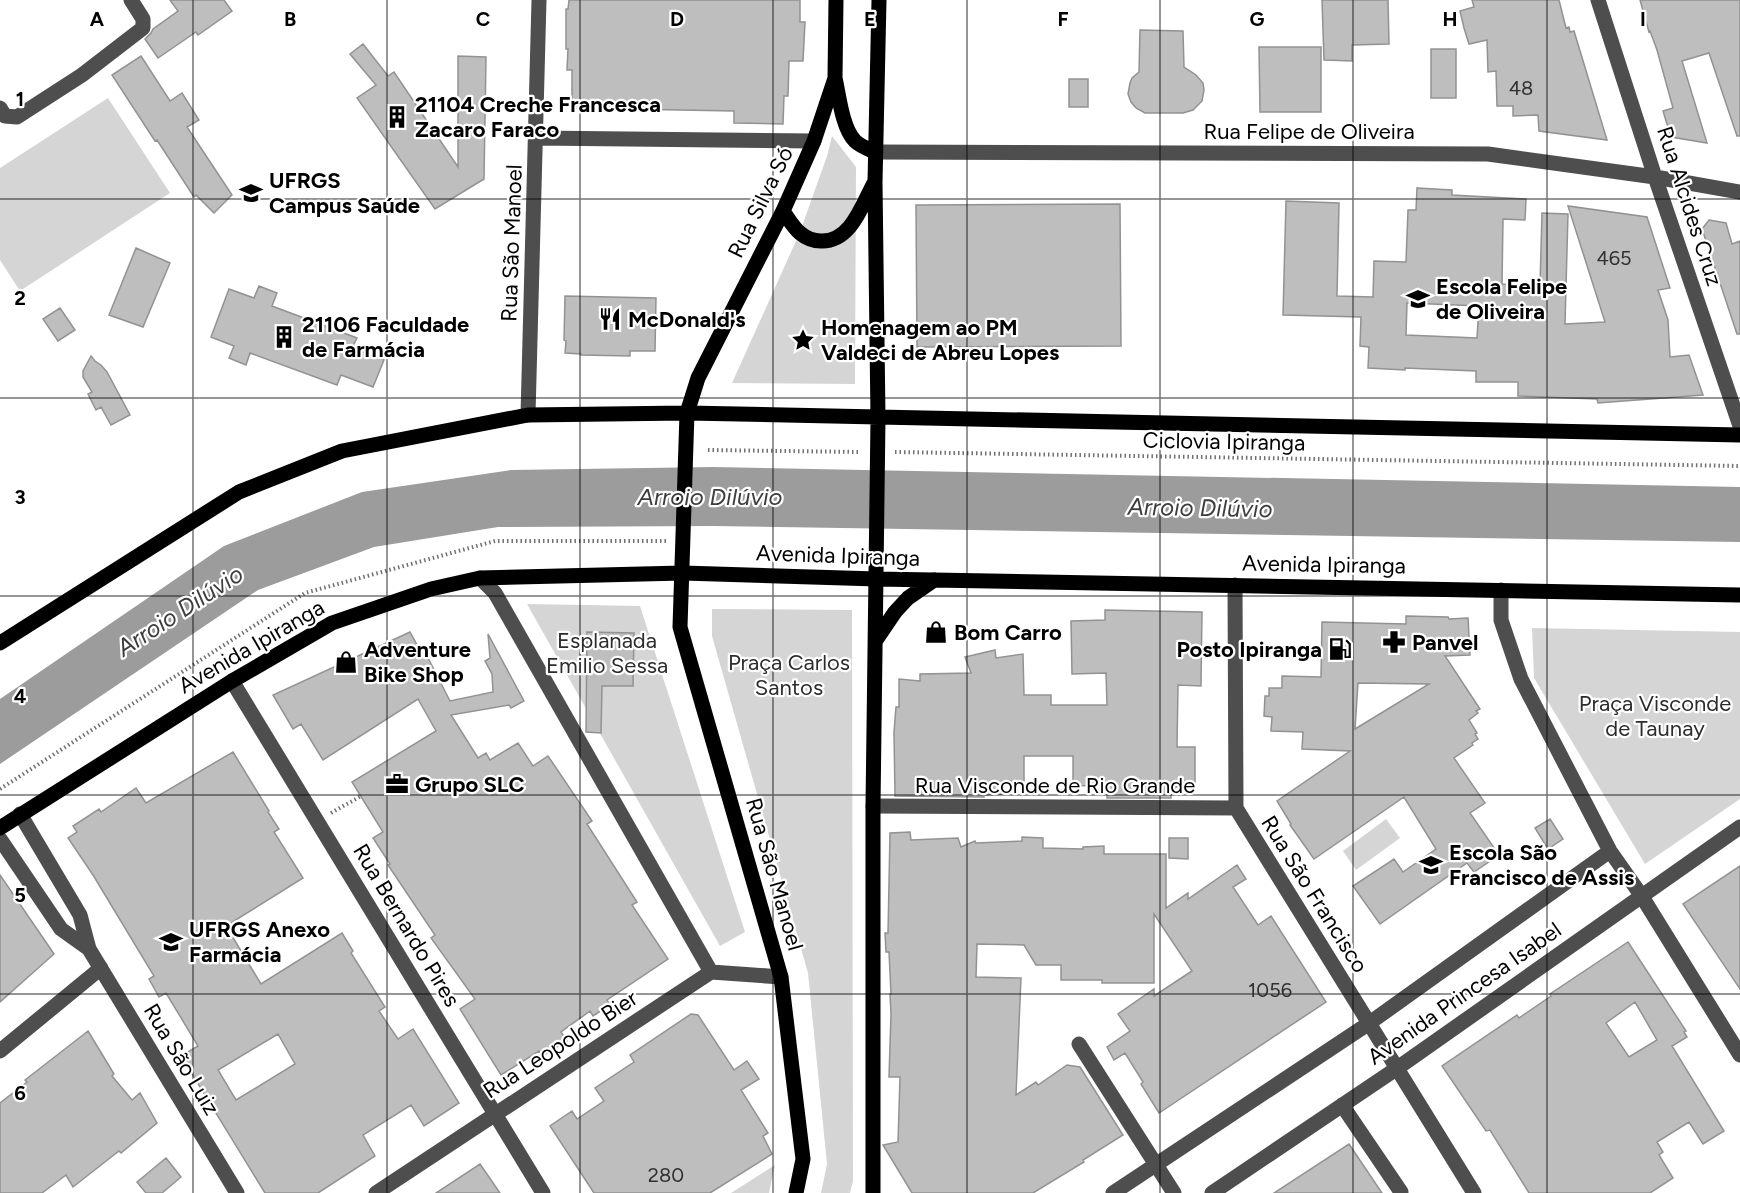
<svg xmlns="http://www.w3.org/2000/svg" width="1740" height="1193" font-family="Figtree,sans-serif">
<rect width="100%" height="100%" fill="#fff"/>
<path fill="#d5d5d5" d="M108 98 170 193 20 291 0 260V168Z
M832 136 856 167 855 384 732 383 800 232 827 156Z
M527 604 640 606 745 932 720 946Z
M712 609 852 610 853 1181 850 1193H821L827 1164 808 973 712 636Z
M1532 628 1740 632V799L1645 864 1534 678Z
M1386 819 1400 838 1356 870 1343 851Z
M775 1165 769 1193H731Z"/>
<path fill="#9c9c9c" d="M713 467 1740 487V542L713 526 498 527 374 547 258 590 0 764V699L224 546 362 492 511 470Z"/>
<path fill="#bebebe" stroke="#929292" stroke-width="1.5" fill-rule="evenodd" d="M170 0H224L232 11 198 35 196 32 158 58 145 39 151 33 153 29 178 11Z
M569 0H800V22H805L803 61H789L788 96H784L783 124 734 123V111L572 108V70H567L568 49H566V9H568Z
M1322 0H1388L1389 44 1352 45V61L1324 60Z
M1472 0H1559L1566 28 1569 27 1570 32 1574 31 1607 140 1539 131 1538 115 1513 116V106H1497L1496 71 1488 72 1487 40 1469 44 1464 28 1460 11 1474 7Z
M1640 0H1740V136H1737L1709 53 1682 61 1707 143 1671 137 1663 111 1673 108 1657 50 1650 31 1649 32Z
M1140 30 1183 31 1184 67 1196 75 1203 83 1204 90 1202 101 1193 110 1183 113H1145L1136 108 1131 102 1128 94 1130 83 1132 78 1139 72Z
M363 44 388 76 394 72 458 167V56L486 57 484 179 435 209 357 98 376 85 350 54Z
M1259 47H1321V112H1260Z
M1431 49H1456V98H1431Z
M141 56 170 101 182 93 199 120 187 127 232 195 214 213 196 195 194 197 157 140 155 141 112 75Z
M1069 79H1088V107H1069Z
M1417 188 1452 190V195L1526 199 1525 220 1503 219 1502 284 1540 285 1542 213 1568 214 1565 324 1605 322 1568 206 1647 217 1670 288 1658 290 1668 320 1670 357 1689 355 1703 395 1598 403 1597 399 1518 396V382H1476V371L1405 368V370L1368 368 1369 347 1360 346 1361 317 1283 315 1286 201 1339 203 1337 296 1373 297 1374 261 1406 262 1408 210H1416ZM1407 303 1479 306 1477 338 1406 335Z
M1120 204 1121 346 917 347 916 205Z
M1709 220 1726 223 1732 244 1740 241V334H1737L1702 229Z
M136 248 170 263 143 327 109 315Z
M259 286 277 293 272 306 357 338 352 348 384 360 373 387 341 375 337 385 250 353 246 365 229 358 234 346 211 337 229 289 254 298Z
M565 296 656 298 655 351H630V356L581 355V354L565 353 566 341 564 340Z
M60 308 75 330 58 341 43 319Z
M91 356 95 361 101 365 107 372 130 415 111 425 101 407 96 410 88 394 92 392 83 377V371Z
M1105 610 1202 612 1201 686 1178 685 1177 747H1195V787H1175V790H1171V798H1107V785L1073 786V756H1024V781H1002V794L984 795V797L895 796 894 732 896 707H899V679L920 681V674L971 673 965 657 995 650 996 658 1023 654 1024 695H1051V705H1107L1106 673 1072 674 1071 621 1105 620Z
M1406 616 1448 617 1449 619 1468 618 1470 655 1445 656 1480 709 1476 711 1478 713 1469 720 1477 733 1475 734 1478 739 1472 743 1473 745 1454 758 1485 803 1470 813 1499 855 1474 872 1467 863 1380 924 1353 886 1394 859 1403 872 1436 849 1404 797 1314 859 1290 825 1291 824 1277 801 1350 751 1302 749 1303 732 1271 731 1272 717 1264 716 1265 696H1269V688H1282V676L1321 677 1322 622 1406 624ZM1358 683 1429 684 1355 729Z
M410 632 420 650 423 648 450 701 493 692 492 674 485 661 490 658 488 634 524 701 511 708 509 705 451 715 478 758 486 753 490 760 518 743 533 766 548 756 592 821 587 824 637 902 632 905 668 959 607 1000 610 1005 593 1016 590 1011 561 1032 567 1041 542 1056 539 1051 501 1075 460 1009 475 999 431 938 435 935 388 865 390 864 373 838 383 832 352 782 436 731 418 699 323 760 301 724 293 729 273 695Z
M587 632 634 633 633 686H602L601 733 586 732Z
M233 752 269 811 268 812 279 829 274 832 303 878 226 926 261 984 342 933 353 951 351 953 385 1007 379 1011 398 1039 413 1029 459 1103 424 1126 411 1105 363 1135 375 1156 318 1193H265L181 1056 198 1046 166 993 159 997 149 979 154 976 93 875 68 838 77 832 73 826 99 809 101 812 136 788 146 803ZM278 1034 295 1064 236 1100 218 1070Z
M1550 819 1563 839 1548 849 1535 828Z
M910 832 911 840 958 838 961 847 975 841 976 843 1022 841V837L1043 838V848L1083 849V847L1104 846V854H1166V908L1188 893V899L1237 865 1246 879 1233 887 1258 925 1271 916 1326 1002 1159 1113 1141 1084 1143 1082 1125 1053 1114 1060 1107 1047 1130 1031 1118 1014 1154 989V996L1192 971 1154 914V983H1102V980H1061V965H1036L1024 945 977 944 976 977 1021 978 1016 1095 1036 1082 1038 1085 1067 1065 1080 1067 1123 1135 1083 1160 1084 1162 1033 1193H912L883 1145 898 1142 900 1077H889L891 1014 890 994H891L889 952H886L885 933H888L890 833Z
M1169 838H1188V859L1169 858Z
M1740 866V989L1683 904Z
M0 875 54 954 0 1002Z
M1628 942 1686 1031 1684 1032 1687 1037 1672 1046 1724 1131 1703 1144 1689 1122 1657 1142 1663 1152 1659 1155 1673 1178 1650 1193H1529L1490 1130 1486 1131 1442 1066 1517 1015 1519 1018 1551 996 1550 994ZM1635 1002 1657 1040 1629 1057 1606 1023Z
M691 1014 698 1015 734 1070 747 1061 759 1079 741 1090 768 1133 763 1136 772 1154 710 1193H594L550 1126 572 1111 577 1119 604 1101 595 1088 634 1062 630 1055Z
M88 1031 114 1074 112 1076 132 1100 140 1093 157 1123 121 1153 119 1151 73 1187 66 1175 42 1193H0V1103L27 1082 25 1080Z
M1349 1144 1382 1193H1274Z
M166 1158 181 1177 162 1193H146L137 1182Z
M480 1164 500 1193H436Z"/>
<g fill="none" stroke-linecap="round" stroke-linejoin="round">
<path stroke="#707070" stroke-width="4" stroke-dasharray="1.5 3" stroke-linecap="butt" d="M708 450 860 452
M895 452 1740 466
M0 789 305 593 495 541H666
M331 813 361 796"/>
<path stroke="#4e4e4e" stroke-width="15" d="M1598 0 1655 177 1740 426
M0 108 5 116 17 117 82 75 143 28V19L131 0
M536 138 814 141
M875 152 1488 154 1655 177 1740 192
M528 415 539 0
M480 578 495 593 711 972
M1235 585 1236 808 1474 1193
M1501 590V620L1521 679 1610 851 1641 895 1740 1055
M232 681 543 1193
M873 806 1236 808
M20 814 80 915 89 949 237 1193
M0 839 61 929 89 949
M1079 1044 1174 1193
M0 1051 101 968
M1342 1105 1401 1192
M376 1193 711 972 781 977
M1113 1193 1368 1024 1610 851
M1212 1193 1396 1069 1740 827"/>
<path stroke="#000" stroke-width="15" d="M835 78C839 95 842 128 855 141 860 146 868 149 875 152
M783 211C788 218 793 227 800 233 806 238 814 241 821 241 851 242 862 205 874 183
M876 640 895 612 908 598 934 580
M0 643 239 492 342 451 528 415 687 413 1740 435
M0 828 232 681 332 623 431 589 480 578 683 573 877 579 1740 595
M796 1193 803 1159 781 977 680 627 687 413 698 378 783 211 814 141 835 78 836 0
M873 1193V806L878 418 875 182 879 0"/>
</g>
<path fill="none" stroke="#000" stroke-width="1.5" stroke-opacity="0.55" d="M193 0V1193M387 0V1193M580 0V1193M773 0V1193M967 0V1193M1160 0V1193M1353 0V1193M1547 0V1193M0 199H1740M0 398H1740M0 596H1740M0 795H1740M0 994H1740"/>
<defs>
<g id="building-bare" transform="scale(1.8)"><path d="M-4-6H4V6H1V3H-1V6H-4ZM-2.5-4.3h1.7v1.8h-1.7ZM.8-4.3h1.7v1.8H.8ZM-2.5-1h1.7V.8h-1.7ZM.8-1h1.7V.8H.8Z" fill="#000" stroke="#fff" stroke-width="2.5" paint-order="stroke"/></g>
<g id="university-bare" transform="scale(1.8)"><path d="M0-5L7-2L0 1L-7-2ZM-4 1L0 2.5L4 1V4Q0 6-4 4Z" fill="#000" stroke="#fff" stroke-width="2.5" paint-order="stroke"/></g>
<g id="school-bare" transform="scale(1.8)"><path d="M0-5L7-2L0 1L-7-2ZM-4 1L0 2.5L4 1V4Q0 6-4 4Z" fill="#000" stroke="#fff" stroke-width="2.5" paint-order="stroke"/></g>
<g id="restaurant-bare" transform="scale(1.8)"><path d="M-5-6h1v4h1v-4h1v4h1v-4h1v5L-1.5 .5V6h-2V.5L-5-1ZM5-6V6H3V1.5H1.5Q1.5-4 5-6Z" fill="#000" stroke="#fff" stroke-width="2.5" paint-order="stroke"/></g>
<g id="sight-bare" transform="scale(1.8)"><path d="M0-6L1.8-2.2L6-1.7L2.9 1.2L3.7 5.4L0 3.3L-3.7 5.4L-2.9 1.2L-6-1.7L-1.8-2.2Z" fill="#000" stroke="#fff" stroke-width="2.5" paint-order="stroke"/></g>
<g id="shop-bare" transform="scale(1.8)"><path d="M-5-2.5h2.3a2.7 3.5 0 0 1 5.4 0H5L5.5 6h-11ZM-1.5-2.5h3a1.5 2.3 0 0 0-3 0Z" fill="#000" stroke="#fff" stroke-width="2.5" paint-order="stroke"/></g>
<g id="pharmacy-bare" transform="scale(1.8)"><path d="M-2-6h4v4h4v4h-4v4h-4v-4h-4v-4h4Z" fill="#000" stroke="#fff" stroke-width="2.5" paint-order="stroke"/></g>
<g id="fuel-bare" transform="scale(1.8)"><path d="M-5.5-6h7V0h2V4h1.3V-2.5L3-4.5l.8-.8L6-3V5H2.5V1h-1V6h-7ZM-4.2-4.7v3.2H.2V-4.7Z" fill="#000" stroke="#fff" stroke-width="2.5" paint-order="stroke"/></g>
<g id="office-bare" transform="scale(1.8)"><path d="M-6-3h4V-5.5h4V-3h4V5H-6ZM-1-4.5V-3h2v-1.5ZM-6 0V1H6V0Z" fill="#000" stroke="#fff" stroke-width="2.5" paint-order="stroke"/></g>
</defs>
<g fill-rule="evenodd">
<use href="#building-bare" x="397" y="117"/>
<use href="#university-bare" x="251" y="193"/>
<use href="#school-bare" x="1418" y="299"/>
<use href="#restaurant-bare" x="610" y="319"/>
<use href="#building-bare" x="284" y="337"/>
<use href="#sight-bare" x="803" y="340"/>
<use href="#shop-bare" x="936" y="632"/>
<use href="#pharmacy-bare" x="1394" y="642"/>
<use href="#fuel-bare" x="1340" y="649"/>
<use href="#shop-bare" x="346" y="662"/>
<use href="#office-bare" x="397" y="784"/>
<use href="#school-bare" x="1431" y="865"/>
<use href="#school-bare" x="171" y="942"/>
</g>
<g text-anchor="middle" stroke-width="4.5" stroke-linejoin="round" paint-order="stroke">
<g font-size="20" fill="#303030">
<text x="1521" y="95">48</text>
<text x="1614" y="265">465</text>
<text x="1270" y="997">1056</text>
<text x="666" y="1182">280</text>
</g>
<g font-size="22" font-weight="bold" fill="#000" stroke="#fff" text-anchor="start">
<text x="415" y="112">21104 Creche Francesca<tspan x="415" dy="25">Zacaro Faraco</tspan></text>
<text x="269" y="188">UFRGS<tspan x="269" dy="25">Campus Saúde</tspan></text>
<text x="1436" y="294">Escola Felipe<tspan x="1436" dy="25">de Oliveira</tspan></text>
<text x="628" y="327">McDonald's</text>
<text x="302" y="332">21106 Faculdade<tspan x="302" dy="25">de Farmácia</tspan></text>
<text x="821" y="335">Homenagem ao PM<tspan x="821" dy="25">Valdeci de Abreu Lopes</tspan></text>
<text x="954" y="640">Bom Carro</text>
<text x="1412" y="650">Panvel</text>
<text x="364" y="657">Adventure<tspan x="364" dy="25">Bike Shop</tspan></text>
<text x="1322" y="657" text-anchor="end">Posto Ipiranga</text>
<text x="415" y="792">Grupo SLC</text>
<text x="1449" y="860">Escola São<tspan x="1449" dy="25">Francisco de Assis</tspan></text>
<text x="189" y="937">UFRGS Anexo<tspan x="189" dy="25">Farmácia</tspan></text>
</g>
<g font-size="22" fill="#000" stroke="#fff">
<text x="1309" y="139">Rua Felipe de Oliveira</text>
<text transform="translate(760 202) rotate(-64)" y="8">Rua Silva Só</text>
<text transform="translate(1690 206) rotate(72)" y="8">Rua Alcides Cruz</text>
<text transform="translate(511 243) rotate(-88)" y="8">Rua São Manoel</text>
<text transform="translate(1224 441) rotate(1)" y="8">Ciclovia Ipiranga</text>
<text transform="translate(838 555) rotate(2)" y="8">Avenida Ipiranga</text>
<text transform="translate(1324 564) rotate(1)" y="8">Avenida Ipiranga</text>
<text transform="translate(251 646) rotate(-30)" y="8">Avenida Ipiranga</text>
<text x="1055" y="793">Rua Visconde de Rio Grande</text>
<text transform="translate(775 874) rotate(74)" y="8">Rua São Manoel</text>
<text transform="translate(1315 894) rotate(58)" y="8">Rua São Francisco</text>
<text transform="translate(407 925) rotate(59)" y="8">Rua Bernardo Pires</text>
<text transform="translate(1464 993) rotate(-35)" y="8">Avenida Princesa Isabel</text>
<text transform="translate(560 1044) rotate(-33)" y="8">Rua Leopoldo Bier</text>
<text transform="translate(182 1059) rotate(59)" y="8">Rua São Luiz</text>
</g>
<g font-size="22" fill="#2c2c2c" stroke="#fff">
<text x="607" y="648">Esplanada<tspan x="607" dy="25">Emilio Sessa</tspan></text>
<text x="789" y="670">Praça Carlos<tspan x="789" dy="25">Santos</tspan></text>
<text x="1655" y="711">Praça Visconde<tspan x="1655" dy="25">de Taunay</tspan></text>
</g>
<g font-size="24" font-style="italic" fill="#3d3d3d" stroke="#fff">
<text x="710" y="505">Arroio Dilúvio</text>
<text transform="translate(1200 508) rotate(1)" y="8">Arroio Dilúvio</text>
<text transform="translate(180 611) rotate(-33)" y="8">Arroio Dilúvio</text>
</g>
</g>
<g font-size="20" text-anchor="middle" font-weight="bold" fill="#000" stroke="#fff" stroke-width="4.5" stroke-linejoin="round" paint-order="stroke">
<text x="97" y="26">A</text>
<text x="290" y="26">B</text>
<text x="483" y="26">C</text>
<text x="677" y="26">D</text>
<text x="870" y="26">E</text>
<text x="1063" y="26">F</text>
<text x="1257" y="26">G</text>
<text x="1450" y="26">H</text>
<text x="1643" y="26">I</text>
<text x="20" y="106">1</text>
<text x="20" y="305">2</text>
<text x="20" y="504">3</text>
<text x="20" y="703">4</text>
<text x="20" y="902">5</text>
<text x="20" y="1100">6</text>
</g>
</svg>
